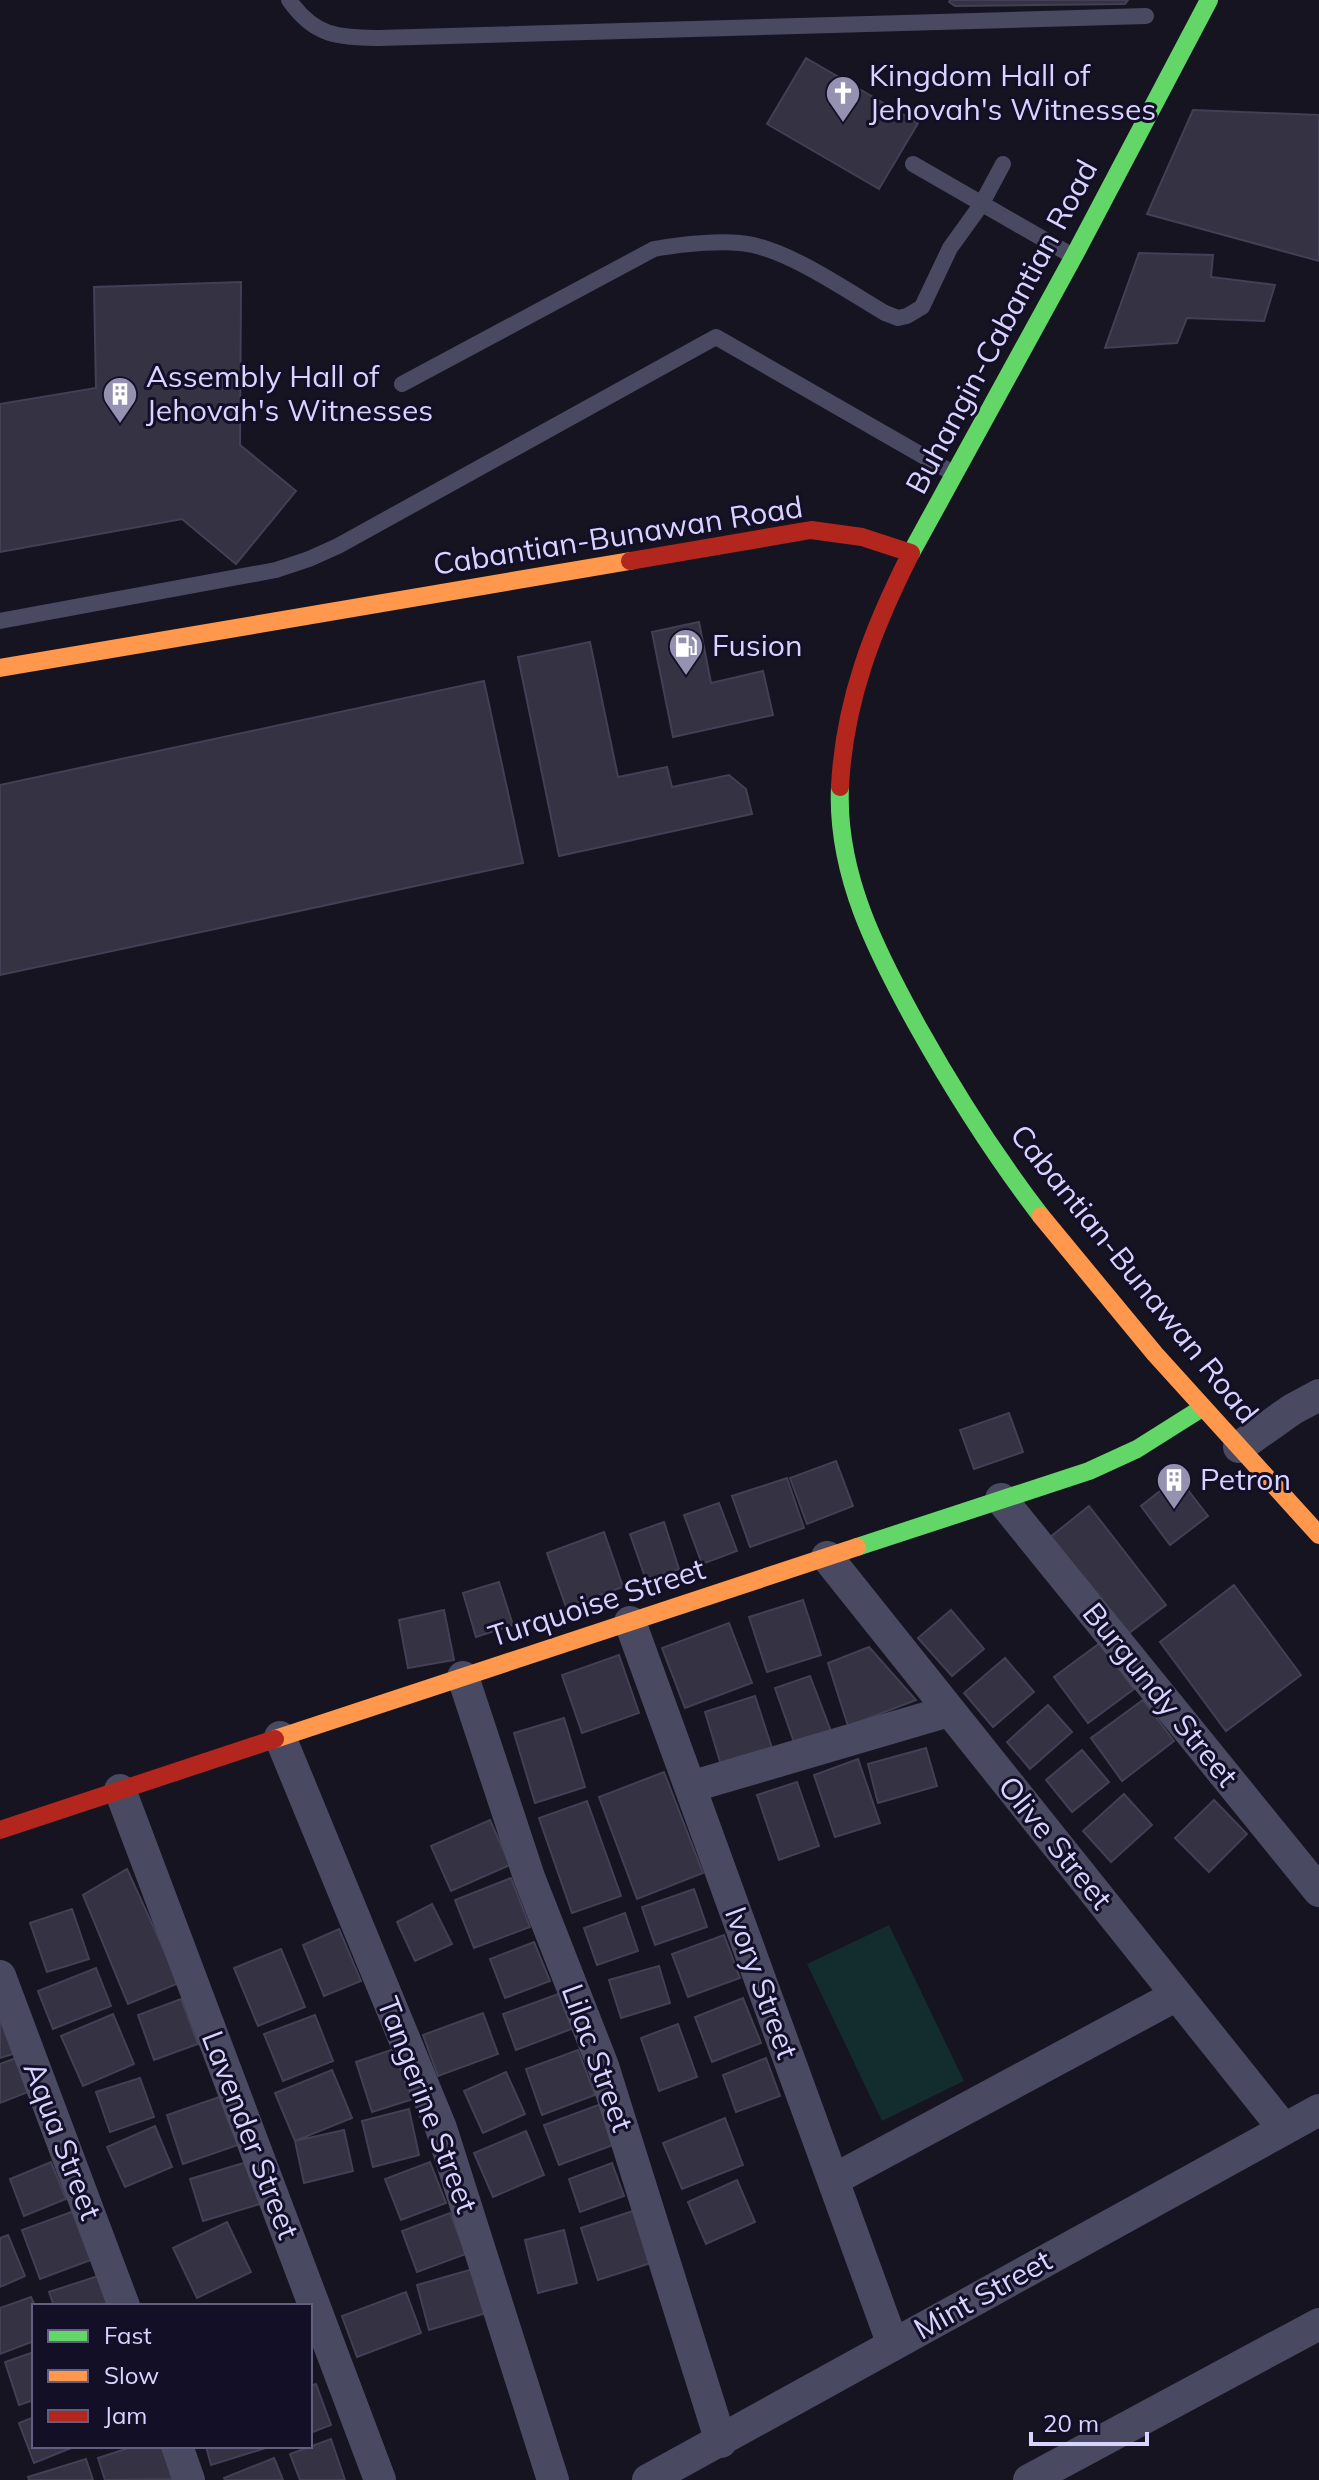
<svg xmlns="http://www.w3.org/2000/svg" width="1319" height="2480" font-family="Mulish,sans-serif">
<rect width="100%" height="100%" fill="#161421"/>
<path fill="#132c2d" d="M889 1925 964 2081 882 2121 807 1964Z"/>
<path fill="#343243" stroke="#433f54" stroke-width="2" d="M950 0H1128L1125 4 955 6 949 2Z
M806 58 918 123 879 189 767 124Z
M1193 110 1319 115V261L1147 214Z
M1139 253 1213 255 1211 277 1275 285 1264 321 1187 318 1177 343 1105 348Z
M241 282 240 445 296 491 236 564 182 519 0 552V404L96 388 94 287Z
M699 622 711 683 763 671 773 715 673 737 652 632Z
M590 642 618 777 667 767 672 787 729 775 746 789 752 814 559 856 518 657Z
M484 681 523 863 0 975V785Z
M1009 1413 1023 1452 974 1469 960 1430Z
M836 1461 853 1506 807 1524 790 1478Z
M1178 1477 1208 1516 1170 1545 1141 1506Z
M787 1478 804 1528 750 1547 732 1496Z
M719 1503 737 1551 702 1564 684 1515Z
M1089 1506 1166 1605 1125 1636 1049 1538Z
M664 1522 679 1569 646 1580 630 1534Z
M604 1532 623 1587 566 1607 547 1553Z
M499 1582 513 1625 476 1637 463 1593Z
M1234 1585 1301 1675 1226 1731 1160 1642Z
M803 1600 821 1655 767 1672 749 1617Z
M444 1610 454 1660 408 1668 399 1620Z
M951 1610 984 1649 952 1676 918 1638Z
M729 1623 752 1683 685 1708 662 1648Z
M1100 1643 1134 1689 1088 1723 1054 1677Z
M869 1647 916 1700 848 1726 828 1663Z
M619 1655 639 1713 582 1733 562 1675Z
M1005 1658 1034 1692 993 1727 964 1693Z
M810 1676 832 1734 796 1748 775 1688Z
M755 1696 772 1748 721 1765 705 1712Z
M1143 1700 1174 1741 1122 1781 1091 1738Z
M1048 1705 1072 1732 1030 1769 1007 1742Z
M564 1718 585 1787 535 1803 514 1733Z
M926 1748 937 1786 878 1803 868 1764Z
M1082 1750 1109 1782 1072 1812 1046 1780Z
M858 1759 880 1823 835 1837 814 1775Z
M664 1772 703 1873 637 1899 599 1797Z
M797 1782 819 1846 779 1860 757 1795Z
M1124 1794 1152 1825 1111 1862 1083 1831Z
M1214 1800 1247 1834 1209 1872 1175 1838Z
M587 1801 621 1896 572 1913 539 1818Z
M490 1820 510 1865 451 1891 431 1846Z
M127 1869 179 1983 128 2004 83 1895Z
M511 1878 530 1927 474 1948 455 1900Z
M694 1889 707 1927 655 1945 642 1907Z
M432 1904 452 1944 415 1961 397 1922Z
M72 1909 89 1959 47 1972 30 1923Z
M625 1913 638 1951 597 1965 584 1928Z
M339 1929 361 1981 324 1996 303 1945Z
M724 1935 740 1978 688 1997 672 1954Z
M534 1942 550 1981 505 1998 490 1959Z
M281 1949 305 2007 258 2026 234 1968Z
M659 1966 670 2003 621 2018 609 1980Z
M96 1968 111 2006 53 2029 38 1991Z
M0 1993 16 2053 0 2058Z
M561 1993 574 2028 516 2050 503 2014Z
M743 1998 761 2043 712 2062 695 2017Z
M181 1999 198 2044 154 2060 138 2015Z
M483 2013 498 2054 438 2076 423 2035Z
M113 2014 134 2064 83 2086 61 2036Z
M315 2015 333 2061 283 2081 264 2034Z
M678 2024 697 2077 659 2091 641 2038Z
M397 2048 413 2099 372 2112 356 2062Z
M578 2050 595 2095 542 2115 526 2069Z
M21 2056 33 2090 0 2103V2064Z
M766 2058 780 2096 736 2112 723 2075Z
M332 2070 352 2118 295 2141 275 2093Z
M506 2072 525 2114 483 2133 464 2091Z
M140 2078 154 2117 110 2132 96 2092Z
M222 2096 238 2145 183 2164 167 2115Z
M601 2104 616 2144 559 2165 544 2125Z
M409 2109 419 2155 373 2167 362 2121Z
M725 2118 743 2165 682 2189 663 2143Z
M155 2126 172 2167 125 2187 107 2147Z
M344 2130 353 2171 304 2183 295 2141Z
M526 2131 544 2175 493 2197 474 2153Z
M51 2162 66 2199 24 2216 10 2179Z
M247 2162 260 2204 203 2221 190 2179Z
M430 2162 446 2203 401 2220 385 2179Z
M612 2163 624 2196 580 2212 569 2179Z
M737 2180 755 2222 706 2244 688 2202Z
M639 2209 657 2261 598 2280 581 2228Z
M74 2211 91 2260 40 2279 22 2230Z
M450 2213 466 2254 417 2272 402 2231Z
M227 2222 251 2272 197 2298 173 2248Z
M564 2230 577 2283 538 2293 525 2240Z
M8 2235 25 2276 0 2287V2238Z
M480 2267 493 2311 429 2330 417 2285Z
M98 2276 108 2306H54L49 2292Z
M406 2292 421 2333 357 2357 342 2316Z
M31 2297 35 2306 34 2341 0 2354V2308Z
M34 2352V2400L19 2405 5 2362Z
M316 2384 331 2425 310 2433V2386Z
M34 2417V2446H76L34 2463 19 2423Z
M331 2439 345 2480H300L290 2454Z
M135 2446H162L172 2479 105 2480 98 2458Z
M206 2446H269V2447L211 2465Z
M274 2458 283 2480H225L224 2478Z
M86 2459 93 2480H29L28 2477Z"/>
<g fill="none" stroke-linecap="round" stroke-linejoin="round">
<path stroke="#4a4962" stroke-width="16" d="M289 0C315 37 337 37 379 38L1146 16
M913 164 1071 255
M402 384 654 249C680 244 728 239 753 245 796 255 846 290 885 313L898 318 907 316 922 307 950 248 981 205 1003 164
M0 621 276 570 309 559 338 546 716 337 951 472"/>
<path stroke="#4a4962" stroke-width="32" d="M1239 1447 1293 1409 1319 1395
M1001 1499 1319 1891
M827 1557 1284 2129
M630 1622 893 2345
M463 1677 529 1877 603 2066 721 2442
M280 1737 441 2128 553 2480
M690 1787 949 1711
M120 1790 380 2480
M0 1976 124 2306
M833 2180 1177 1995
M177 2446 189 2480
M648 2480 1319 2110
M1029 2480 1319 2324"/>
<path stroke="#63d668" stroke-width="18" d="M911 553 1074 256 1209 0
M840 787C836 874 877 953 918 1027 955 1093 995 1156 1041 1216
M857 1547 1089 1471 1137 1449 1202 1408"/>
<path stroke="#ff974d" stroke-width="18" d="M0 668 630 561
M1041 1216 1155 1354 1319 1535
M275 1739 857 1547"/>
<path stroke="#b3261e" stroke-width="18" d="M630 561 811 530 862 537 911 553C873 628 844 702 840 787
M0 1830 275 1739"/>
</g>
<defs>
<g id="church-pin" transform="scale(1.8)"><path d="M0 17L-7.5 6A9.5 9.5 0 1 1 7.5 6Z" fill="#9591b1" stroke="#130f26"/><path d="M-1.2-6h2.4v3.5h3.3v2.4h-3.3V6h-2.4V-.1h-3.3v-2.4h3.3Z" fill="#fff"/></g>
<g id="building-pin" transform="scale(1.8)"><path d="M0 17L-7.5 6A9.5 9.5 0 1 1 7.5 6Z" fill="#9591b1" stroke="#130f26"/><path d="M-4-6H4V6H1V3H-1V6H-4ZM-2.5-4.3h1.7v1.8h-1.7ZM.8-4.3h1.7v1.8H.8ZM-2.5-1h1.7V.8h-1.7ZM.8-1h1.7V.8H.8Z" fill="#fff"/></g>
<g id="fuel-pin" transform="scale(1.8)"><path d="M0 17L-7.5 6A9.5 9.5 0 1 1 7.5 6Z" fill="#9591b1" stroke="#130f26"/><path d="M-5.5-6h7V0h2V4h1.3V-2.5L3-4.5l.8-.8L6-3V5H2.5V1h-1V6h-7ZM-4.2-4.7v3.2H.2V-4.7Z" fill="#fff"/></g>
</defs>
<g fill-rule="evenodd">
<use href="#church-pin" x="843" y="93"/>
<use href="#building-pin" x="120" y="394"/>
<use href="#fuel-pin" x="686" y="646"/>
<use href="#building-pin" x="1174" y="1480"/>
</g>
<g text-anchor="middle" stroke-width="6" stroke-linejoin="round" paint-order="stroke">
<g font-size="30" fill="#d9d4ff" stroke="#130f26" text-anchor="start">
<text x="869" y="86">Kingdom Hall of<tspan x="869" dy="34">Jehovah's Witnesses</tspan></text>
<text x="146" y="387">Assembly Hall of<tspan x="146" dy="34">Jehovah's Witnesses</tspan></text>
<text x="712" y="656">Fusion</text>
<text x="1200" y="1490">Petron</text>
</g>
<g font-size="30" fill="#d9d4ff" stroke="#130f26">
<text transform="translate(1002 327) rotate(-62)" y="10">Buhangin-Cabantian Road</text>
<text transform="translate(618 536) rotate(-9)" y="10">Cabantian-Bunawan Road</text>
<text transform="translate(1134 1274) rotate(51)" y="10">Cabantian-Bunawan Road</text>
<text transform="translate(597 1603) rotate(-18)" y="10">Turquoise Street</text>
<text transform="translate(1160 1695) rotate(51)" y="10">Burgundy Street</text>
<text transform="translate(1055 1843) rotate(51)" y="10">Olive Street</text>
<text transform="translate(761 1983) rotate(70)" y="10">Ivory Street</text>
<text transform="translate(597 2058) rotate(70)" y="10">Lilac Street</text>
<text transform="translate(427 2105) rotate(69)" y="10">Tangerine Street</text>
<text transform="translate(250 2135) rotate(69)" y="10">Lavender Street</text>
<text transform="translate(62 2141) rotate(69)" y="10">Aqua Street</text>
<text transform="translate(983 2295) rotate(-29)" y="10">Mint Street</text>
</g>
</g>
<rect x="32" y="2304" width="280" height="144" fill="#130f26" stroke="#625e7d" stroke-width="2"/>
<rect x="48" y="2330" width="40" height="12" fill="#63d668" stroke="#625e7d" stroke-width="2"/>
<text x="104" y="2344" font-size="24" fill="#d9d4ff">Fast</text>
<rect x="48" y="2370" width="40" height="12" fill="#ff974d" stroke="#625e7d" stroke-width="2"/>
<text x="104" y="2384" font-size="24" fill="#d9d4ff">Slow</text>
<rect x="48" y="2410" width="40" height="12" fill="#b3261e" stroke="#625e7d" stroke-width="2"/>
<text x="104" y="2424" font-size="24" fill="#d9d4ff">Jam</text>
<path d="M1031 2432v12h116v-12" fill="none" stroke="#d9d4ff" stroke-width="4"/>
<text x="1043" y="2432" font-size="24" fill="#d9d4ff" stroke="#130f26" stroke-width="6" paint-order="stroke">20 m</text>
</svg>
